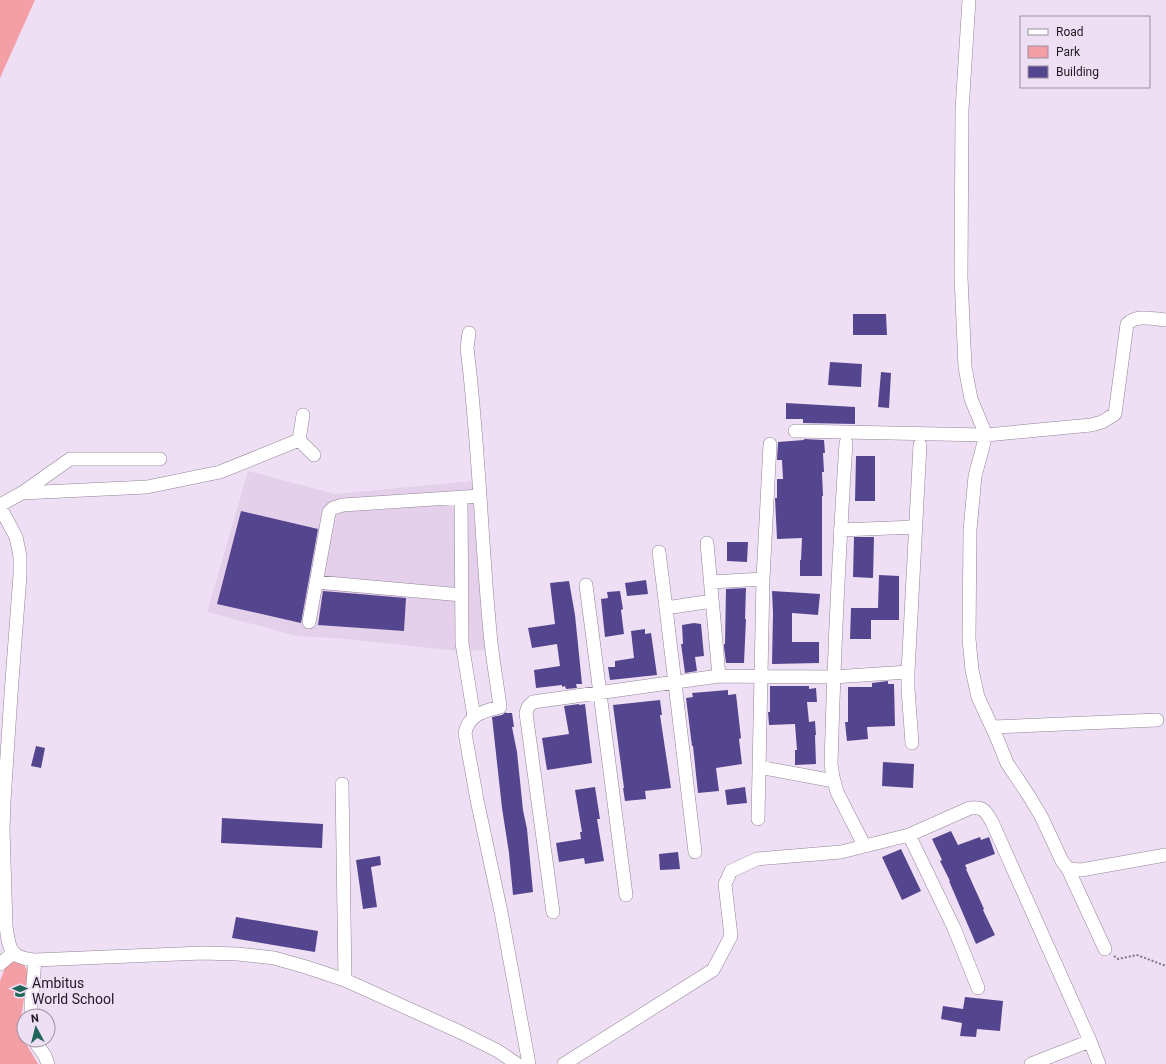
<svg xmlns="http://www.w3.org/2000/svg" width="1166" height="1064" font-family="Roboto,sans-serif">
<rect width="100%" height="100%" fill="#efdff4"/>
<path fill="#e5d0eb" d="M248 471 335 494 472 481 489 650 459 651 336 638 297 636 207 612Z"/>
<path fill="#f49ea5" d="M0 0H35L0 78Z
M13 962 23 963 28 972 20 1025 24 1040 38 1064H0V981L5 968Z"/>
<path fill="#54468e" d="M853 314H886L887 335H853Z
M830 362 862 364 861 387 828 385Z
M881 372 891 373 889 408 878 407Z
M786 403 855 407V424L803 423V419H786Z
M804 439 824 440 825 453H823L824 472H822L823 496H822V576H800V560H801L802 538 777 539 775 498H777V479H783L782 460H777L778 442 804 440Z
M856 456H875V501H855Z
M241 511 318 529 301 623 217 604Z
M854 537H874L873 578 853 577Z
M727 542H748L747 562 727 561Z
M879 575 899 576V620H871V639H850L851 608H878Z
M646 580 648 594 627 596 625 583Z
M569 581 575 615 582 684H576L577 688 566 689 565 686 562 687V685L536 688 534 670 560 666 557 644 532 648 528 628 555 624 550 583Z
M746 588 745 619H746L744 663H726L724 647V644H725L726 589Z
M323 591 406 598 404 631 318 625Z
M620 591 623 609 621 610 624 634 605 637 601 599 608 598 607 592Z
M772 591 820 594 818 615 792 613V642H819V663L772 664 773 613Z
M694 623 701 624 704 656 695 657 697 671 685 673 681 644H683L682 625Z
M645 629V634L651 633 657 675 610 680 608 667H615V661L634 658 631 631Z
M888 681V684H894L895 726 867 727 868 739 847 741 845 722H848V687H872V683Z
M770 686H809V689L816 688 817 702H807L809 722 815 721 816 735H815L816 764 795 765V750H797L795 724 769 725 768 712H770Z
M728 690V695L736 694 741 738 739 739 742 764 716 768 719 791 698 793 693 746H692L686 698 693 697 692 693Z
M660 700 662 715H660L671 788 645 791 646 799 625 801 623 788H624L613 705Z
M579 704V705L585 704 592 763 547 770 542 738 569 734 564 706Z
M506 712V713H512L514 727H512L517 752 523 810 527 829 533 892 513 895 509 853 502 808 492 717 502 715Z
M36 746 45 748 41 768 31 766Z
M883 762 914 764 913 788 882 786Z
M595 787 600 819H597L604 861 585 864 584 858 559 862 556 843 581 839 580 832H582L575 790Z
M745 787 747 803 727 805 725 790Z
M222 818 323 824 322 848 221 843Z
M951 831 958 845 980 837 981 840 989 837 995 854 965 865 967 869H966L984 909 983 910 995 935 976 944 949 881H950L940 861 942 860 932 839Z
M901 849 921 891 902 900 882 857Z
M678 852 680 869 660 870 659 854Z
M380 856 381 865 371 867 377 907 363 909 356 860Z
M236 917 318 931 315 952 232 938Z
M965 997 1003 1001 1000 1031 977 1029 976 1037 960 1036 962 1023 941 1019 943 1006 963 1009Z"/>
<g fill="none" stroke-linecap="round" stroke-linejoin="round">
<g stroke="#928496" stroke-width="14">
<path id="minor" d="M969 0 962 110 961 277 965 367 971 399 986 435 975 476 970 530 969 639 972 670 978 697 996 736 1007 763 1029 796 1041 816 1062 861 1068 869 1081 870 1166 855
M469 333 467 348C479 443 481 538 490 632 492 657 497 682 500 707 484 711 469 714 465 733L477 800 501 912 529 1064
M795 431 986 435 1091 425 1102 422 1115 414 1127 324C1137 314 1153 319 1166 320
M299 440 314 455
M846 443C839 550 834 657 831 764L833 777 837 792 864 845
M22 493 70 459H160
M461 497 462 643 474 717
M0 505 22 493 147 487 220 472 299 440 303 415
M0 507 16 537 20 556V575L11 694 4 801 3 829 6 926C9 949 10 958 35 960L202 953 238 954 274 958 306 967 345 980 460 1032 498 1051 517 1064
M840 530 916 527
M707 543 719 676
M659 552 666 608 695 852
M316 582 462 595
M711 582 763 579
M586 585 626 895
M666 608 712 601
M309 622 329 512 333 508 343 505 480 496
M908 672V689L912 743
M992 727 1157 720
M759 767 834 781
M342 784 345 980
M758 819 763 579 770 444
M909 835 954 928 978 988
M1068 869 1105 949
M553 912 526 713 528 707 533 702 719 676 833 677 908 672 920 445
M0 964 13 953
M32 995 35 960
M31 1016V1001
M34 1040 45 1056 48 1064
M564 1064 713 970 731 936 725 884 731 871 757 859 841 852 909 835 970 808C984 807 985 810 992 822L1090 1041 1099 1064
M1031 1064 1090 1041"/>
</g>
<path stroke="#7f7482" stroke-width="2" stroke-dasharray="2 2" stroke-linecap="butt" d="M1114 956 1118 959 1137 955 1166 966"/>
<use href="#minor" stroke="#fff" stroke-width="13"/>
</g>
<defs>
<g id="school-bare" transform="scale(1.2)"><path d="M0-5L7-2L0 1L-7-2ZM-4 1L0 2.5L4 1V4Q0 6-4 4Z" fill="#206558" stroke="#efdff4" stroke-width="2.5" paint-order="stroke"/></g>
</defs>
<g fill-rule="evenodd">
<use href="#school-bare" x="20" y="991"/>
</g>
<g text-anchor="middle" stroke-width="4" stroke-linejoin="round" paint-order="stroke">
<g font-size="14" fill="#1f1921" stroke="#efdff4" text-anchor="start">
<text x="32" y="988">Ambitus<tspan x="32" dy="16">World School</tspan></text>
</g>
</g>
<rect x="1020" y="16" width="130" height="72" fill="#efdff4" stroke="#9c90a0"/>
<rect x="1028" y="29" width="20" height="6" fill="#ffffff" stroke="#9c90a0"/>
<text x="1056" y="36" font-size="12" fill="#1f1921">Road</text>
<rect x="1028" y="46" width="20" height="12" fill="#f49ea5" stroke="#9c90a0"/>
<text x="1056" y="56" font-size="12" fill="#1f1921">Park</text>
<rect x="1028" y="66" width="20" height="12" fill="#54468e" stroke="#9c90a0"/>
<text x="1056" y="76" font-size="12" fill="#1f1921">Building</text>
<g transform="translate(36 1028) rotate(353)"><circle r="19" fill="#efdff4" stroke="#9c90a0"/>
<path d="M0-3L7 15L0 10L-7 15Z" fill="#206558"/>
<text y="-6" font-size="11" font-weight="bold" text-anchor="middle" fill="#1f1921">N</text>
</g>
</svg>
